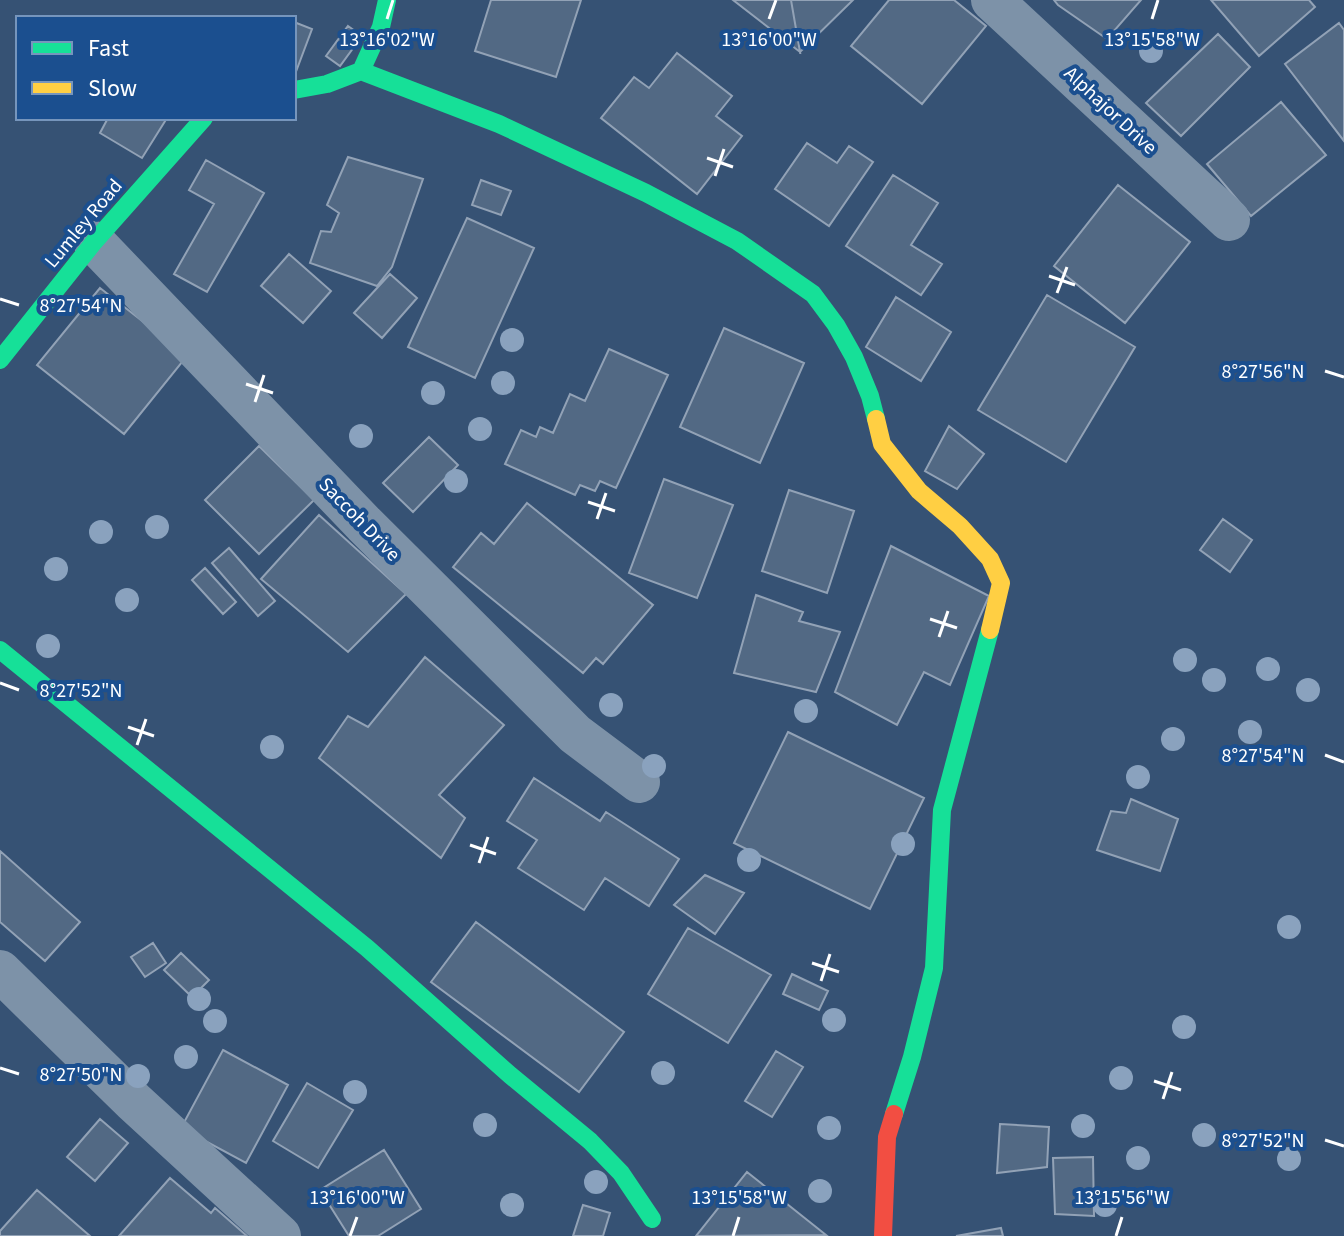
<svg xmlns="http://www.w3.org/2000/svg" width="1344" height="1236" font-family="'Source Sans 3',sans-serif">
<rect width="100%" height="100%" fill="#365274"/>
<path fill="#526984" stroke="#92a2b6" stroke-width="2" d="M491 0H581L556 77 475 51Z
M733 0H791L800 52Z
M791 0H853L800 52Z
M889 0H954L986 26 922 104 851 46Z
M1054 0H1141L1107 39 1058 5Z
M1211 0H1309L1315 7 1259 56Z
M294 22 312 29 294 77Z
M1339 23 1344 30V141L1285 64Z
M348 26 362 36 340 66 326 56Z
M1218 34 1250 67 1181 136 1146 103Z
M677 53 732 96 716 116 742 136 697 194 601 118 634 77 649 88Z
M1281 102 1326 155 1251 216 1207 164Z
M108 118H167L142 158 100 133Z
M807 143 837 163 849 146 873 162 829 226 775 189Z
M348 157 423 179 392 267 377 286 310 263 321 231 331 232 339 213 327 205Z
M206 160 264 193 207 292 174 274 214 204 189 190Z
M893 175 938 203 911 245 942 264 921 295 846 246Z
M481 180 511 191 501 215 472 205Z
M1118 185 1190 242 1125 323 1054 266Z
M467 218 534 248 475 378 408 347Z
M289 254 331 291 303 323 261 286Z
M390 274 417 298 382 338 354 313Z
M100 288 187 356 124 434 37 365Z
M1047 295 1135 347 1066 462 978 410Z
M896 297 951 332 921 381 866 347Z
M724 328 804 363 760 463 680 427Z
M609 349 668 375 616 488 600 481 595 491 580 485 575 495 505 464 521 430 536 437 540 427 553 433 570 394 585 401Z
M949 426 984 454 957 489 925 471Z
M429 437 458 465 413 512 383 483Z
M259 446 314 500 259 554 205 500Z
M664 479 733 505 697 598 629 573Z
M789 490 854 511 827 593 762 571Z
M527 503 653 605 603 664 596 658 583 673 453 567 481 533 494 544Z
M319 515 406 594 348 652 261 579Z
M1223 519 1252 540 1230 572 1200 550Z
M891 546 989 596 950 685 924 672 897 725 835 692Z
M229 548 275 601 258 616 212 563Z
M205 568 236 602 223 614 192 580Z
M756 595 803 612 799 621 840 632 816 692 734 673Z
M425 657 504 725 439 795 465 818 441 858 319 758 348 716 368 727Z
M788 732 924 798 870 909 734 843Z
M534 778 600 821 606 812 679 859 649 906 605 878 584 910 518 868 537 840 507 821Z
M1131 799 1178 819 1160 871 1097 850 1111 811 1126 813Z
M0 851 80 922 45 961 0 922Z
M705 875 744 893 715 934 674 905Z
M476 922 624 1032 579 1092 431 982Z
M688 928 771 975 728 1043 648 994Z
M153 943 166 963 145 977 131 957Z
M181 953 209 980 192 997 164 970Z
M792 974 828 991 819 1010 783 994Z
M223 1050 288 1085 246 1163 181 1128Z
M776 1051 803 1067 772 1117 745 1101Z
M307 1083 353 1110 318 1168 273 1141Z
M100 1119 128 1143 95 1181 67 1157Z
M1000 1124 1049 1127 1047 1167 997 1173Z
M384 1150 421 1209 378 1236H349L320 1190Z
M1093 1157 1094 1216 1055 1214 1053 1158Z
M747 1172 826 1235 696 1236Z
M170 1178 211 1213 215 1208 247 1236H119Z
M37 1190 90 1236H0V1231Z
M583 1205 610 1213 603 1236H573Z
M1001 1228 1003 1236H956Z"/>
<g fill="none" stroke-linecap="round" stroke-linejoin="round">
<path stroke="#7d92a8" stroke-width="42" d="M992 0 1229 220
M94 242 364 524 537 696 575 734 639 782
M0 971 133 1101 280 1236"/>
<path stroke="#16e098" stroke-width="18" d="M361 71 499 124 646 193 737 241 813 294 836 325 854 357 870 396 876 419
M361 71 381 27 387 0
M294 90 327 84 361 71
M0 360 94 242 204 118
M0 650 367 948 510 1075 590 1141 621 1173 652 1219
M894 1114 912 1057 934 968 942 810 990 630"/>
<path stroke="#ffcf43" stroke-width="18" d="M876 419 882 444 919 491 960 526 990 559 1001 583 990 630"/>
<path stroke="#f24e42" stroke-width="18" d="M883 1236 887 1137 894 1114"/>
</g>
<g fill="#8aa2be">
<circle cx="1151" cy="51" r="12"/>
<circle cx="512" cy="340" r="12"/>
<circle cx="503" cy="383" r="12"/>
<circle cx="433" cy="393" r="12"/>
<circle cx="480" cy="429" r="12"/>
<circle cx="361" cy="436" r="12"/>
<circle cx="456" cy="481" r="12"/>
<circle cx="157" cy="527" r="12"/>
<circle cx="101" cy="532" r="12"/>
<circle cx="56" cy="569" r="12"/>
<circle cx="127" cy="600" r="12"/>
<circle cx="48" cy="646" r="12"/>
<circle cx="1185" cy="660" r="12"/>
<circle cx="1268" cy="669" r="12"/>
<circle cx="1214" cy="680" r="12"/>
<circle cx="1308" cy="690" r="12"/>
<circle cx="611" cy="705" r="12"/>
<circle cx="806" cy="711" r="12"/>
<circle cx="1250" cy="732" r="12"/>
<circle cx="1173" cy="739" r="12"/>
<circle cx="272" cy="747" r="12"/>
<circle cx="654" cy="766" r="12"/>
<circle cx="1138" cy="777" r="12"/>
<circle cx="903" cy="844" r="12"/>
<circle cx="749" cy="860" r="12"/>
<circle cx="1289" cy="927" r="12"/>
<circle cx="199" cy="999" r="12"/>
<circle cx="834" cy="1020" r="12"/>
<circle cx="215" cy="1021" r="12"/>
<circle cx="1184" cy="1027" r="12"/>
<circle cx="186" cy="1057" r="12"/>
<circle cx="663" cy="1073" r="12"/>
<circle cx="138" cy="1076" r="12"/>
<circle cx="1121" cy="1078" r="12"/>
<circle cx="355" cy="1092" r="12"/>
<circle cx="485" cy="1125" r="12"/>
<circle cx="1083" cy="1126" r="12"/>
<circle cx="829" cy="1128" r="12"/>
<circle cx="1204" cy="1135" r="12"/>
<circle cx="1138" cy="1158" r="12"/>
<circle cx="1289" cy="1159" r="12"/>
<circle cx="596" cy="1182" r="12"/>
<circle cx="820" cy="1191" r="12"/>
<circle cx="512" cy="1205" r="12"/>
<circle cx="1105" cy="1205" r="12"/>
</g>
<path fill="none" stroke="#fff" stroke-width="3" d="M387 19 393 0M769 19 776 0M1152 19 1158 0M707 158 733 167M715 176 724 149M1049 276 1075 285M1057 293 1067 267M0 299 19 305M1325 371 1344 377M246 384 273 393M255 402 264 375M588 502 615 511M597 519 606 493M930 619 957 628M939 637 948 611M0 683 19 690M128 727 154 736M137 745 146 719M1325 755 1344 762M470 845 496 854M479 863 488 837M812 963 839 972M821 981 830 954M0 1068 19 1074M1154 1081 1181 1090M1163 1099 1172 1072M1325 1140 1344 1146M350 1236 357 1217M733 1236 739 1217M1116 1236 1122 1217"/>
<g text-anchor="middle" stroke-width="8" stroke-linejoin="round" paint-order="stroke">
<g font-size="20" fill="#fff" stroke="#1b4f8f">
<text transform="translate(1111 110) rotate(43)" y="7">Alphajor Drive</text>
<text transform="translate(83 223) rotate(-50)" y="7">Lumley Road</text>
<text transform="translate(360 519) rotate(46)" y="7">Saccoh Drive</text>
</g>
</g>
<g font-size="20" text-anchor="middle" fill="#fff" stroke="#1b4f8f" stroke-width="8" stroke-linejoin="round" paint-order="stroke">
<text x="387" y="46">13°16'02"W</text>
<text x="769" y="46">13°16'00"W</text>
<text x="1152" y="46">13°15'58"W</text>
<text x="81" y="312">8°27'54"N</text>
<text x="1263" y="378">8°27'56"N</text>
<text x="81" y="697">8°27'52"N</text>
<text x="1263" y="762">8°27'54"N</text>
<text x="81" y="1081">8°27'50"N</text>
<text x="1263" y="1147">8°27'52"N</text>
<text x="357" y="1204">13°16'00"W</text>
<text x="739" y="1204">13°15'58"W</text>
<text x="1122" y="1204">13°15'56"W</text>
</g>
<rect x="16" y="16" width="280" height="104" fill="#1b4f8f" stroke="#7695bc" stroke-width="2"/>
<rect x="32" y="42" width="40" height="12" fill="#16e098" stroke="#7695bc" stroke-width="2"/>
<text x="88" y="56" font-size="24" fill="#ffffff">Fast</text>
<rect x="32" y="82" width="40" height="12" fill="#ffcf43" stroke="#7695bc" stroke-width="2"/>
<text x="88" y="96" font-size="24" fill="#ffffff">Slow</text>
</svg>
